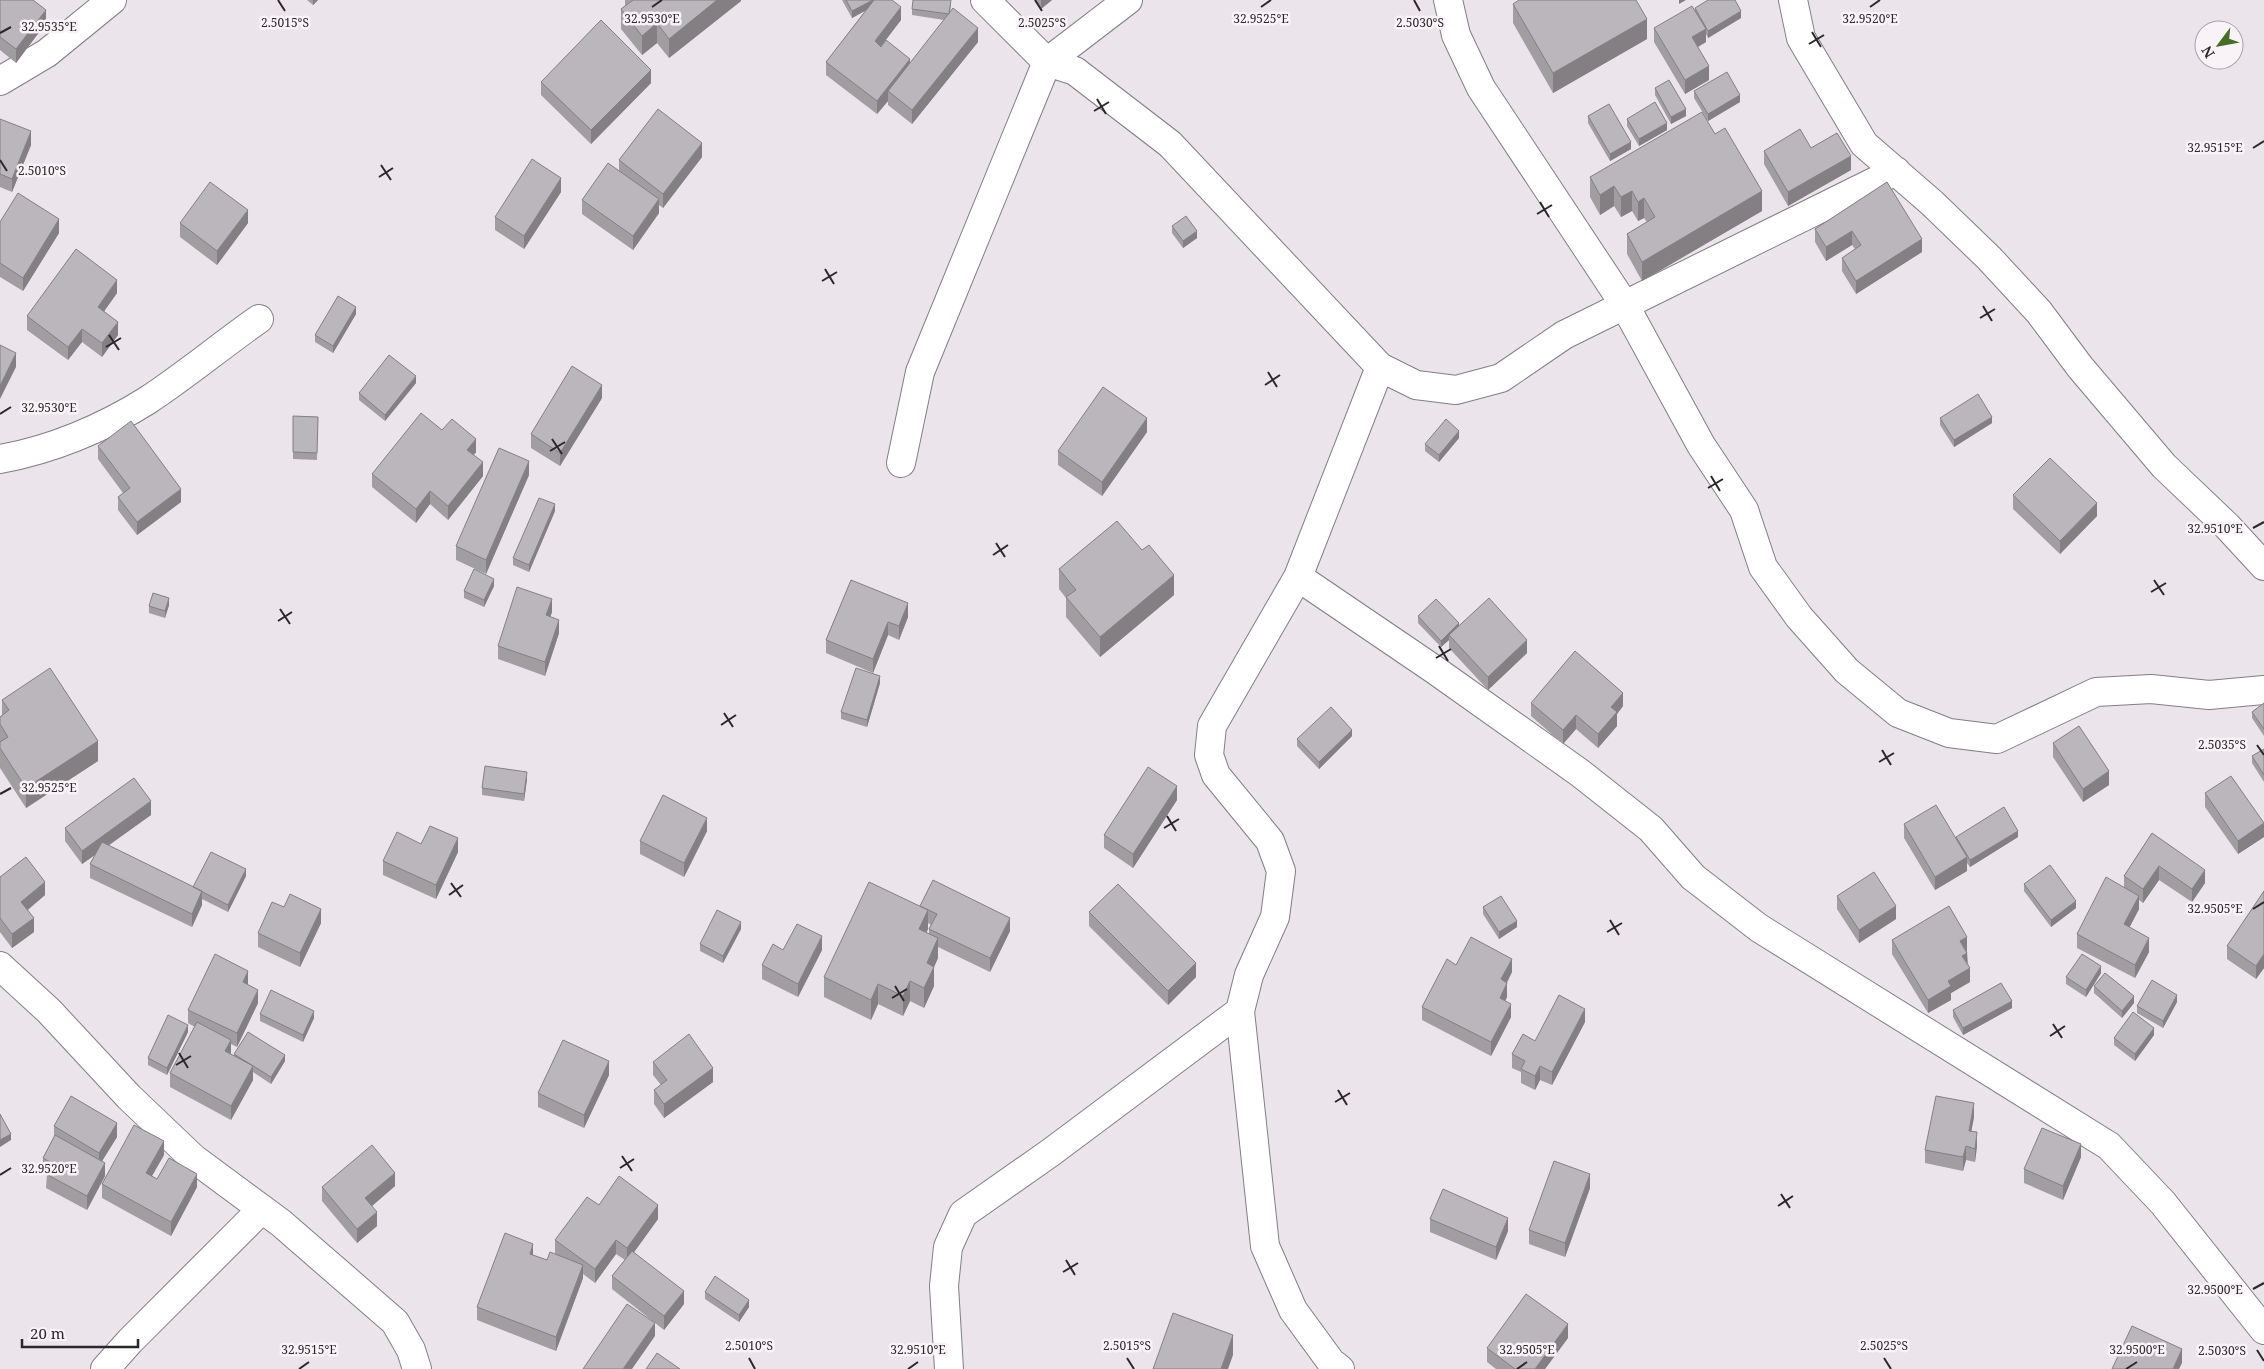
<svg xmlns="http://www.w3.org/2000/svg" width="2264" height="1369" font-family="'Noto Serif',serif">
<rect width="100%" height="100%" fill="#ebe5eb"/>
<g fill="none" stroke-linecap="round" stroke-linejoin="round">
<g stroke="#837e83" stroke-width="30">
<path id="street" d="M985 0 1047 62 1075 71 1170 144 1380 367 1416 385 1456 390 1501 378 1564 335 1896 171
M1448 0 1456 35 1481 88 1624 304 1701 445 1744 510 1763 567 1799 617 1847 671 1898 713 1949 733 1997 739 2096 692 2151 689 2209 695 2264 690
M1793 0 1801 38 1864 144 1932 203 1989 258 2039 312 2080 367 2164 466 2227 526 2264 566
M0 81 47 53 112 0
M0 459C51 450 104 428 148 400 186 375 222 345 259 319
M901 463 920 372 1047 62 1128 0
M1298 577 1435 670 1580 773 1651 829 1693 877 1759 928 2109 1146 2163 1203 2264 1330
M0 966 49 1011 129 1097 193 1158 281 1223 395 1322 411 1350 417 1369
M105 1369 130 1341 262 1209
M949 1369 944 1286 948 1247 963 1214 1050 1153 1240 1011
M1340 1369 1331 1362 1293 1310 1265 1246 1240 1011 1249 975 1275 917 1281 871 1270 841 1216 775 1209 755 1212 726 1298 577 1380 367"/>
</g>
<use href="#street" stroke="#fff" stroke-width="28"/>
</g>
<path fill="#a19da1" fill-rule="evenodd" d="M0 0 46 23 16 63 0 50Z
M307 0H318L313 5Z
M625 0H741V1L669 58 657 43 642 55 621 29V9L625 6Z
M842 0H892L901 20 881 46 910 64 944 20 912 15V9L951 5 950 13 978 42 912 124 888 105V101L877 114 826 75V62L866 10 852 18Z
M1034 0H1052L1041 9Z
M1513 4 1647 39 1553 93 1513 23Z
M1695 8 1741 18 1708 38 1706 34V42L1698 47 1709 80 1685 94 1654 42V28L1695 10Z
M541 82 651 83 591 144 541 95Z
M1655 88 1686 116 1671 124 1655 95Z
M1694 91 1740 102 1708 121 1694 98Z
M1588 116 1631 149 1610 161 1588 123Z
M0 119 31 145 12 192 0 187Z
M1627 119 1667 130 1639 146 1627 126Z
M1715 134 1762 211 1642 281 1627 254V234L1647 222 1644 218 1638 221 1632 211 1621 217 1614 206 1600 215 1590 197V177Z
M1764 151 1851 170 1788 206 1764 164Z
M702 157 663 208 659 205V213L633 250 582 214V200L619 170V160Z
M1887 182 1922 252 1856 294 1842 271V258L1855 249 1852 245 1826 261 1815 242V229Z
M561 192 524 249 495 230V217Z
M0 222 59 233 23 291 0 277Z
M180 223H248L217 265 180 237Z
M1172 226 1197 238 1183 248 1172 233Z
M117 293 104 311 118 335 102 357 82 342 68 360 27 330V316Z
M356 314 333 353 315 342V335Z
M416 383 385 421 359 400V393Z
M602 398 560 466 531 448V434Z
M293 416 318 417 317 460 293 459Z
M1940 418 1992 423 1954 447 1940 425Z
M442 430 476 452 474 455 483 476 448 520 430 504 416 523 372 487V474Z
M1147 432 1102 496 1058 465V451Z
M1459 438 1439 462 1425 451V444Z
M98 446 181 502 137 535 118 510V497L123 493 98 459Z
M529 475 486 574 456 560V546Z
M2013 495 2097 516 2060 554 2013 509Z
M555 511 529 572 513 565V558Z
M1059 569 1174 595 1100 657 1066 617V598L1059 589Z
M851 580 908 617 899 640 888 635 873 673 826 653V640Z
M494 586 484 607 464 598V591Z
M169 605 165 618 149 613V606Z
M552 612 550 617 559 633 545 676 498 659V646Z
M1418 616 1527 653 1488 690 1449 648V640L1441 647 1418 623Z
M880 683 867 727 841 719V712Z
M2 700 98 761 26 808 0 768V717L2 715Z
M1531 703 1623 706 1617 714V726L1598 748 1576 729 1563 744 1531 716Z
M2264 703V736L2252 718V712Z
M1352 736 1319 769 1297 746V739Z
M2053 743 2109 785 2083 802 2053 757Z
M2264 749V782L2252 763V756Z
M527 779 524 801 482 795V788Z
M2205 793 2264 823V837L2238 854 2205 807Z
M1177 800 1133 868 1104 848V835Z
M151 815 108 846 193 887 246 876 228 912 202 899V905L192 927 90 878V864L95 855 82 864 65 841V828Z
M1904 824 1956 838 2018 837 1970 867 1967 863V871L1935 890 1904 838Z
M707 831 684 877 640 854V841Z
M2152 833 2205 883 2192 902 2159 880 2143 903 2139 900V909L2129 928 2149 952 2135 978 2077 948V934L2124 887V876Z
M421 844 458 852 436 899 383 875V861Z
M0 877 45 895 28 910 34 932 12 948 0 932Z
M2024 884 2076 908 2051 927 2024 891Z
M2264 891V968L2256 979 2227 959V946Z
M1837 896 1896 919 1859 943 1837 909Z
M920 906 1010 931 990 972 938 947V958L934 967V986L924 1008 910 1001 903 1016 878 1004 871 1020 824 997V977ZM928 923 931 925 929 929V934L926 933 928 929Z
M284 907 321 923 300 967 258 947V933Z
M1483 907 1517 927 1499 939 1483 914Z
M1089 912 1196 977 1168 1005 1089 926Z
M741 929 723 963 700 951V944Z
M1892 940 1967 951 1970 982 1951 993V1000L1928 1013 1892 954Z
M783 950H822L798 997 762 979V965Z
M1456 965 1512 972 1507 983V997L1505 1001 1511 1017 1491 1056 1422 1020V1007Z
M2101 973 2086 997 2066 984V977Z
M2094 986 2134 1003 2122 1018 2094 993Z
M2177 1002 2163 1028 2137 1013V1006Z
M258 1003 237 1047 231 1044 230 1054 234 1056V1054L285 1061 271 1084 253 1072V1080L231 1120 170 1087V1073L195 1027 188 1023V1010Z
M2012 1008 1963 1035 1953 1017V1010Z
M260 1014 314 1018 303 1042 260 1021Z
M1585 1022 1552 1085 1540 1080 1535 1090 1521 1083V1072L1512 1068V1054L1535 1041Z
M188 1032 167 1075 148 1065V1058Z
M2154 1035 2135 1061 2114 1045V1038Z
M653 1062 713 1082 664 1118 654 1104V1090L661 1085 653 1075Z
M609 1075 584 1128 538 1107V1093Z
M1974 1117 1971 1131 1977 1146 1975 1162 1966 1160 1963 1171 1925 1163V1150Z
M54 1126 117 1137 102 1161 105 1176 87 1210 46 1188 47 1174 43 1171V1158L54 1137Z
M164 1155 152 1176 157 1179 197 1187 171 1236 102 1198V1184Z
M2081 1157 2063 1200 2024 1183V1169Z
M395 1186 372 1206 377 1226 357 1243 322 1201V1187Z
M1590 1188 1565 1257 1529 1244V1230Z
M599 1205 658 1219 634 1252 684 1304 664 1330 612 1289V1276L625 1260 616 1254 595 1283 583 1274V1278L556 1351 477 1320V1307L533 1255 547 1260 557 1255 555 1254V1240Z
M1430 1219 1508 1231 1496 1260 1430 1232Z
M705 1292 749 1307 739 1322 705 1299Z
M1568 1338 1545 1369H1496L1487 1362V1348Z"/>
<path fill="#837f83" d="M313 0H318L313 5Z
M717 0H741V1L669 58V39Z
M873 0H876V5L852 18V11Z
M1041 0H1052L1041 9Z
M1679 0H1686L1679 4Z
M901 7V20L875 54V41Z
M46 10V23L16 63V49Z
M1741 11V18L1708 38V31Z
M1647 19V39L1553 93V73Z
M657 23V43L642 55V36Z
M978 28V42L912 124V110Z
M1706 29V42L1692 50V37Z
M910 59V72L888 91V101L877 114V101Z
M1709 66V80L1685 94V80Z
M651 70V83L591 144V130Z
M1740 95V102L1708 121V114Z
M1686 109V116L1671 124V117Z
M1667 123V130L1639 146V139Z
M31 131V145L12 192V179Z
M1631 142V149L1610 161V154Z
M702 143V157L663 208V194Z
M1851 156V170L1788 206V192Z
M561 178V192L524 249V236Z
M1614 186V206L1600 215V195Z
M1632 191V211L1621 217V197Z
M1762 191V211L1642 281V262Z
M1644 198V218L1638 221V202Z
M659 199V213L633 250V236Z
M248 210V223L217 265V251Z
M59 219V233L23 291V278Z
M1197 231V238L1183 248V241Z
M1852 231V245L1826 261V247Z
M1922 239V252L1856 294V281Z
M117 280V293L98 320V307Z
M356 307V314L333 353V346Z
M118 322V335L102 357V343Z
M82 329V342L68 360V347Z
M16 353V367L0 399V386Z
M416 376V383L385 421V415Z
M602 385V398L560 466V453Z
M1992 417V423L1954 447V440Z
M1147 418V432L1102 496V482Z
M1459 431V438L1439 462V455Z
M476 439V452L467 463V450Z
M529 461V475L486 574V560Z
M483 462V476L448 520V506Z
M181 489V502L137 535V522Z
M430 491V504L416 523V509Z
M2097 503V516L2060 554V541Z
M555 504V511L529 572V565Z
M1174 575V595L1100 657V637Z
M494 579V586L484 607V600Z
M169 598V605L165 618V611Z
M552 599V612L546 629V615Z
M908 603V617L899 640V626Z
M559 620V633L545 676V662Z
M888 622V635L873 673V659Z
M1459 623V630L1449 635V640L1441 647V641Z
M1527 640V653L1488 690V677Z
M880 676V683L867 727V720Z
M1623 693V706L1617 714V726L1598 748V734L1611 707Z
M1576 715V729L1563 744V730Z
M1352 730V736L1319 769V762Z
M98 741V761L26 808V788Z
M2109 771V785L2083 802V789Z
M527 772V779L524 801V794Z
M1177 786V800L1133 868V854Z
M151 801V815L82 864V851Z
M707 818V831L684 877V863Z
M2264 823V837L2238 854V841Z
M2018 831V837L1970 867V860Z
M458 838V852L436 899V885Z
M1967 857V871L1935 890V877Z
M2159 866V880L2143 903V889Z
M246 869V876L228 912V905Z
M2205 870V883L2192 902V889Z
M45 882V895L21 915V902Z
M202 891V905L192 927V914Z
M2139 896V909L2124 938V924Z
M2076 901V908L2051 927V920Z
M1896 906V919L1859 943V930Z
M321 909V923L300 967V953Z
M928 910V929L919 949V929Z
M34 918V932L12 948V934Z
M1010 918V931L990 972V958Z
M1517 921V927L1499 939V932Z
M741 922V929L723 963V956Z
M822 936V950L798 997V984Z
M1967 937V951L1960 955V941Z
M938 938V958L934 967V986L924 1008V988L927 963Z
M2149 938V952L2135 978V965Z
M1967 953V966L1962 956Z
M2264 954V968L2256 979V966Z
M1512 959V972L1501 993V979Z
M1196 963V977L1168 1005V991Z
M2101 966V973L2086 997V990Z
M1970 968V982L1951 993V1000L1928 1013V1000L1948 981Z
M248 971V984L243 996V982Z
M910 981V1001L903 1016V996Z
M1507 983V997L1500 1011V998Z
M878 984V1004L871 1020V1000Z
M258 990V1003L237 1047V1033Z
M2177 995V1002L2163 1028V1021Z
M2134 996V1003L2122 1018V1011Z
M2012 1001V1008L1963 1035V1028Z
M1511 1004V1017L1491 1056V1042Z
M1585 1009V1022L1552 1085V1072Z
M314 1011V1018L303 1042V1035Z
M188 1025V1032L167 1075V1068Z
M2154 1028V1035L2135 1061V1054Z
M231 1040V1054L225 1051Z
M285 1055V1061L271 1084V1077Z
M609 1061V1075L584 1128V1115Z
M253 1066V1080L231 1120V1106Z
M1540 1066V1080L1535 1090V1076Z
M713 1068V1082L664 1118V1104Z
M1974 1103V1117L1969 1144V1131Z
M117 1123V1137L99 1166V1153Z
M1977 1132V1146L1975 1162V1149Z
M11 1134V1140L0 1147V1140Z
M164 1141V1155L146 1186V1173Z
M2081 1144V1157L2063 1200V1186Z
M1966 1146V1160L1963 1171V1157Z
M105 1163V1176L87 1210V1196Z
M395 1173V1186L365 1212V1198Z
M197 1174V1187L171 1236V1222Z
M1590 1174V1188L1565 1257V1243Z
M658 1205V1219L627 1262V1248Z
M377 1212V1226L357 1243V1229Z
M1508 1218V1231L1496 1260V1247Z
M616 1240V1254L595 1283V1269Z
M533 1244V1258L530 1254Z
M583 1265V1278L556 1351V1337Z
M684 1291V1304L664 1330V1316Z
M749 1300V1307L739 1322V1315Z
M655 1323V1336L632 1369H623Z
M1568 1324V1338L1545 1369H1535Z
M1233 1335V1355L1228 1369H1221Z
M2182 1349V1363L2179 1369H2173Z"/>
<path fill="#bbb6bb" stroke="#837f83" d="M0 0H33L46 10 16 49 0 37Z
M633 0H717L669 39 657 23 642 36 621 9Z
M846 0H873L852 11Z
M874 0H892L901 7 875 41 881 47 886 40 910 59 877 101 826 62Z
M913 0H951L949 14 912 9Z
M1519 0H1636L1647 19 1553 73 1513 4Z
M1708 0H1735L1741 11 1708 31 1695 8Z
M1692 6 1706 29 1692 37 1709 66 1685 80 1654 28Z
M953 8 978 28 912 110 888 91Z
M601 20 651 70 591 130 541 82Z
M1727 72 1740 95 1708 114 1694 91Z
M1669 80 1686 109 1671 117 1655 88Z
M1655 102 1667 123 1639 139 1627 119Z
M1609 104 1631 142 1610 154 1588 116Z
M658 109 702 143 663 194 619 160Z
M1702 112 1715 134 1725 128 1762 191 1642 262 1627 234 1655 217 1644 198 1638 202 1632 191 1621 197 1614 186 1600 195 1590 177Z
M0 119 31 131 12 179 0 174Z
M1800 129 1811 148 1837 133 1851 156 1788 192 1764 151Z
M532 159 561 178 524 236 495 217Z
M608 163 659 199 633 236 582 200Z
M210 182 248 210 217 251 180 223Z
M1887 182 1922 239 1856 281 1842 258 1861 245 1852 231 1826 247 1815 229Z
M18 193 59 219 23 278 0 263V222Z
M1186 216 1197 231 1183 241 1172 226Z
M76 249 117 280 98 307 118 322 102 343 82 329 68 347 27 316Z
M338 296 356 307 333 346 315 335Z
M0 345 16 353 0 386Z
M389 355 416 376 385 415 359 393Z
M572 366 602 385 560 453 531 434Z
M1103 387 1147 418 1102 482 1058 451Z
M1978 394 1992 417 1954 440 1940 418Z
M421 413 442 430 452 419 476 439 467 450 483 462 448 506 430 491 416 509 372 474Z
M293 416 318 417 317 453 293 452Z
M1446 419 1459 431 1439 455 1425 444Z
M131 421 181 489 137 522 118 497 130 488 98 446Z
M499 448 529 461 486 560 456 546Z
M2050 458 2097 503 2060 541 2013 495Z
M539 498 555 504 529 565 513 558Z
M1117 521 1142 550 1149 545 1174 575 1100 637 1066 597 1076 590 1059 569Z
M474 569 494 579 484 600 464 591Z
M851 580 908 603 899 626 888 622 873 659 826 640Z
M517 587 552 599 546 615 559 620 545 662 498 646Z
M153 593 169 598 165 611 149 606Z
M1489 598 1527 640 1488 677 1449 635Z
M1436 599 1459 623 1441 641 1418 616Z
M1575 651 1623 693 1611 707 1617 712 1598 734 1576 715 1563 730 1531 703Z
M50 668 98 741 26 788 0 748V742L8 737 0 724V717L9 710 2 700Z
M856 668 880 676 867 720 841 712Z
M2264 703V729L2252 712Z
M1331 707 1352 730 1319 762 1297 739Z
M2079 726 2109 771 2083 789 2053 743Z
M2264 749V775L2252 756Z
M485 766 527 772 524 794 482 788Z
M1148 767 1177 786 1133 854 1104 835Z
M2231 776 2264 823 2238 841 2205 793Z
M134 778 151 801 82 851 65 828Z
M663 795 707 818 684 863 640 841Z
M1936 805 1967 857 1935 877 1904 824Z
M2004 807 2018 831 1970 860 1956 837Z
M430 826 458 838 436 885 383 861 397 832 421 844Z
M2152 833 2205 870 2192 889 2159 866 2143 889 2124 876Z
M102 842 202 891 192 914 90 864Z
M211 852 246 869 228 905 193 887Z
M26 857 45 882 21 902 34 918 12 934 0 918V877Z
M2050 865 2076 901 2051 920 2024 884Z
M1874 872 1896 906 1859 930 1837 896Z
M2106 877 2139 896 2124 924 2149 938 2135 965 2077 934Z
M933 880 1010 918 990 958 929 929 937 914 920 906Z
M869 882 928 910 919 929 938 938 927 963 934 967 924 988 910 981 903 996 878 984 871 1000 824 977Z
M1118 884 1196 963 1168 991 1089 912Z
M2264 891V954L2256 966 2227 946Z
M290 894 321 909 300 953 258 933 272 902 284 907Z
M1501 896 1517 921 1499 932 1483 907Z
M1949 906 1967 937 1960 941 1967 953 1962 956 1970 968 1948 981 1951 986 1928 1000 1892 940Z
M717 910 741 922 723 956 700 944Z
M797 924 822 936 798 984 762 965 773 944 783 950Z
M1471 937 1512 959 1501 979 1507 983 1500 998 1511 1004 1491 1042 1422 1007 1447 959 1456 965Z
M215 954 248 971 243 982 258 990 237 1033 188 1010Z
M2082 954 2101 966 2086 990 2066 977Z
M2105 973 2134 996 2122 1011 2094 986Z
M2152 980 2177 995 2163 1021 2137 1006Z
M2001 983 2012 1001 1963 1028 1953 1010Z
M271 990 314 1011 303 1035 260 1014Z
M1559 995 1585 1009 1552 1072 1540 1066 1535 1076 1521 1069 1525 1061 1512 1054 1523 1034 1535 1041Z
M2133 1012 2154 1028 2135 1054 2114 1038Z
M168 1015 188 1025 167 1068 148 1058Z
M197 1022 231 1040 225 1051 253 1066 231 1106 170 1073Z
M248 1032 285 1055 271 1077 234 1054Z
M689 1034 713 1068 664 1104 654 1090 667 1080 653 1062Z
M563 1040 609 1061 584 1115 538 1093Z
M71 1096 117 1123 99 1153 54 1126Z
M1936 1096 1974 1103 1969 1131 1977 1132 1975 1149 1966 1146 1963 1157 1925 1150Z
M0 1114 11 1134 0 1140Z
M134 1125 164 1141 146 1173 157 1179 169 1158 197 1174 171 1222 102 1184Z
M2042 1128 2081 1144 2063 1186 2024 1169Z
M55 1135 105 1163 87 1196 46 1174 52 1163 43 1158Z
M372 1145 395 1173 365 1198 377 1212 357 1229 322 1187Z
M1554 1161 1590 1174 1565 1243 1529 1230Z
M619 1176 658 1205 627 1248 616 1240 595 1269 555 1240 587 1197 599 1205Z
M1443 1189 1508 1218 1496 1247 1430 1219Z
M505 1233 533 1244 530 1254 547 1260 550 1252 583 1265 556 1337 477 1307Z
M632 1251 684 1291 664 1316 612 1276Z
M715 1276 749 1300 739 1315 705 1292Z
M1526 1294 1568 1324 1535 1369H1515L1487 1348Z
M627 1304 655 1323 623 1369H583Z
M1173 1313 1233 1335 1221 1369H1153Z
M2132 1326 2182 1349 2173 1369H2112Z
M657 1353 680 1369H646Z"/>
<path fill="none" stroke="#2a282a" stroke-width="2" d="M278 0 285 11M1035 0 1042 11M1414 0 1420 11M652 7 662 0M1261 7 1271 0M1870 7 1880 0M1812 32 1821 47M0 33 11 27M1809 44 1824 35M1097 99 1106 114M1094 111 1109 102M2253 148 2264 141M0 160 7 171M381 165 391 180M379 177 393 168M1540 202 1549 217M1537 214 1552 205M825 269 834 284M822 281 837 272M1983 306 1992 321M1980 318 1995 309M109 335 119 350M106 347 121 338M1268 372 1277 387M1265 385 1280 375M0 414 11 407M552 439 562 454M550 451 565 442M1711 476 1720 491M1708 488 1723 479M2253 528 2264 522M996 543 1005 557M993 555 1008 545M2154 580 2164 595M2151 592 2166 583M280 609 290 624M278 621 292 612M1439 646 1448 661M1436 658 1451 649M724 713 733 727M721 725 736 715M2257 745 2264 755M1882 750 1891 765M1879 762 1894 753M0 794 11 788M1167 816 1176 831M1164 828 1179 819M451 883 461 897M449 895 463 885M2253 909 2264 902M1610 920 1619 935M1607 932 1622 923M895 986 904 1001M892 998 907 989M2053 1024 2062 1038M2050 1036 2065 1026M179 1053 188 1068M176 1065 191 1056M1338 1090 1347 1105M1335 1102 1350 1093M622 1156 632 1171M620 1168 634 1159M0 1175 11 1168M1781 1194 1790 1208M1778 1206 1793 1196M1066 1260 1075 1275M1063 1272 1078 1263M2253 1289 2264 1283M2257 1350 2264 1361M749 1358 755 1369M1127 1358 1134 1369M1884 1358 1891 1369M299 1369 309 1362M908 1369 918 1362M1517 1369 1527 1362M2126 1369 2137 1362"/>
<g font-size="12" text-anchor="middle" fill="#2a282a" stroke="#f9f3f8" stroke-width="5" stroke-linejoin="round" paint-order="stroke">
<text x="652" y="23">32.9530°E</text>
<text x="1870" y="23">32.9520°E</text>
<text x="1261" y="23">32.9525°E</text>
<text x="285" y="27">2.5015°S</text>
<text x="1042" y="27">2.5025°S</text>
<text x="1420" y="27">2.5030°S</text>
<text x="49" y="31">32.9535°E</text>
<text x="2215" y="152">32.9515°E</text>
<text x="42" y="175">2.5010°S</text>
<text x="49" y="412">32.9530°E</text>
<text x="2215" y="533">32.9510°E</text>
<text x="2222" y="749">2.5035°S</text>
<text x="49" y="792">32.9525°E</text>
<text x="2215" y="913">32.9505°E</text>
<text x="49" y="1173">32.9520°E</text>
<text x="2215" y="1294">32.9500°E</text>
<text x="749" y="1350">2.5010°S</text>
<text x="1127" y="1350">2.5015°S</text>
<text x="1884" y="1350">2.5025°S</text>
<text x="309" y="1354">32.9515°E</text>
<text x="918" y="1354">32.9510°E</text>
<text x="1527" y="1354">32.9505°E</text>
<text x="2137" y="1354">32.9500°E</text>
<text x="2222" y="1355">2.5030°S</text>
</g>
<g transform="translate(2219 45) rotate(238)"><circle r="24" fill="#f9f3f8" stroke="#a6a2a6"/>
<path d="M0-4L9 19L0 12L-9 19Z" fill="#466d28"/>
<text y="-8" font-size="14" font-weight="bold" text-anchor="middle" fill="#2a282a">N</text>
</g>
<path d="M22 1339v8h116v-8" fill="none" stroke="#2a282a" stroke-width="2.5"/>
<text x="30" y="1339" font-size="15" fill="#2a282a" stroke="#f9f3f8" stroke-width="4" paint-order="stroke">20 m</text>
</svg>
